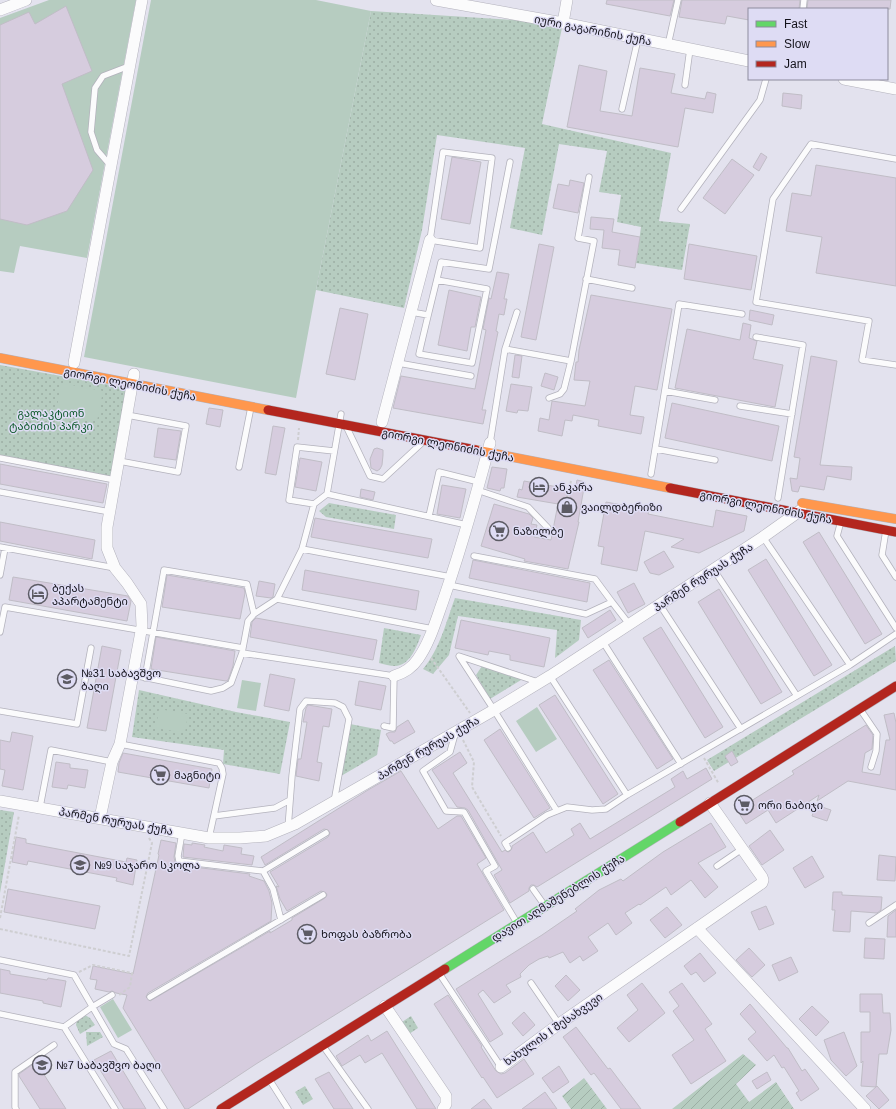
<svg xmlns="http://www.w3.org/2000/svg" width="896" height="1109" font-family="Helvetica,'Noto Sans Georgian',sans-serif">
<defs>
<pattern id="grass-dots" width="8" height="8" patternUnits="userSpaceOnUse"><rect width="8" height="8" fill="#b6ccc0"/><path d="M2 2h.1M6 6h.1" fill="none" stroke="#9caea4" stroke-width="1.8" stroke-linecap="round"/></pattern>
<pattern id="garden-furrows" width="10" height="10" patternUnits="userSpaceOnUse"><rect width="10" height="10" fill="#b6ccc0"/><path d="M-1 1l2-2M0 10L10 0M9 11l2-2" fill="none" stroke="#9caea4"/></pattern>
</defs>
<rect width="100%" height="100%" fill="#e3e2ee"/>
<path fill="url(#grass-dots)" d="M371 11 563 23 542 124 671 153 659 221 690 224 682 270 636 263 641 227 617 222 621 195 599 192 607 151 559 144 542 235 510 228 525 148 437 135 422 230 404 308 316 290Z
M0 365 128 388 113 477 0 456Z
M329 503 396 515 394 529 326 517 319 511Z
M455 598 581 620 579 640 555 658 557 630 458 616 449 655 433 674 423 669C440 649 446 622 455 598Z
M384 628 421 635C417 646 410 666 395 666 390 666 384 664 379 663Z
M895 646 896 661 714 771 707 760Z
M482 666 520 678 521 680 490 699 476 675Z
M139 690 236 712 290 722 280 774 223 764 224 750 132 737Z
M350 724 381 730 377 755 341 776Z
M0 810 14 812 0 893Z
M85 1015 90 1018 95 1025 80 1034 76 1025 77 1019Z
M411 1016 418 1028 409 1034 402 1022Z
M86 1032H100L103 1037 87 1046Z
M305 1086 313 1099 303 1105 295 1092Z"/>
<path fill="url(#garden-furrows)" d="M743 1054 756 1065 736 1084 749 1102 776 1082 794 1109H672Z
M584 1078 607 1109H571L562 1096Z"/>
<path fill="#b6ccc0" d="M49 0H136L87 258 20 246 14 273 0 271V18Z
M151 0H316L371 11 316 290 296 398 84 357Z
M61 383 103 391 97 421 56 413Z
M242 680 261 683 256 711 237 708Z
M537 707 557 739 536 752 516 721Z
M159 709 188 714 185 733 156 728Z
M113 999 132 1030 118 1038 100 1007Z"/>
<path fill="#d6ccde" stroke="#c0bdc6" d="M607 0H674L670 16 606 4Z
M682 0H800L799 9H749V20L727 16 725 24 679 17Z
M808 0H891L890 9H807Z
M66 6 92 71 62 84 93 170 67 211 27 225 0 219V25L29 12 35 24Z
M579 65 607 71 600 111 632 116 640 68 675 74 671 93 705 99 707 92 716 94 713 113 685 108 678 147 567 127Z
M783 93 802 95 801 109 782 106Z
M761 153 767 157 759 171 753 167Z
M452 157 481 162 470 224 441 219Z
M732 159 754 175 725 214 703 198Z
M816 165 896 178V286L816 273 822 237 786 231 792 193 811 196Z
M570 180 584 183 578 213 553 208 558 184 569 186Z
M591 217 614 219 612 232 640 237 635 268 618 265 620 250 602 248 604 230 590 229Z
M539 244 554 247 536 340 521 337Z
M689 244 757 256 751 290 684 279Z
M497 272 509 274 504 299H507L504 315 499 314 496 331 498 332 482 410H486L483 424 393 408 401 376 475 389 486 330 483 329 489 298 491 299Z
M449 290 481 297 475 327H471L467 351 438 345Z
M591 295 672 309 657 390 635 386 630 415 644 417 641 434 598 426 599 420 573 415 572 421 565 420 562 436 538 431 540 418 549 420 552 401 585 406 590 381 574 380 576 362H578L579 350Z
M340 308 368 314 355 380 326 374Z
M750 310 774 315 772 325 749 320Z
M743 323 751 325 749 338 757 341 753 359 783 365 775 407 675 388 687 329 740 340Z
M515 355 522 356 519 378 512 377Z
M811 356 837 361 820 465 852 467 851 480 827 476 824 490 800 486 798 492 792 491 790 478 797 479 800 458 794 457Z
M545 373 558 377 554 390 541 386Z
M511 384 532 387 528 411 518 410 517 413 506 411Z
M672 403 779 426 772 461 665 438Z
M209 408 223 410 220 427 206 424Z
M273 426 285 428 276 475 265 473Z
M158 428 181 431 176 460 154 457Z
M377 448 383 450V455L382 465 380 469 377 471 371 468 370 459 374 449Z
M300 458 322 462 316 491 295 487Z
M0 464 107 484 103 503 0 484Z
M492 467 507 469 504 488H501L500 491 487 488Z
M577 480 585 482 578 522H579L568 569 524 561 525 559 481 546 494 504 529 514 533 518 531 524 537 525 534 537 551 540 558 504 517 497 519 489 522 490 524 481 575 490Z
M442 485 466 489 460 518 437 514Z
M361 489 375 492 373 500 360 497Z
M606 502 649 510 648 514 713 527 716 510 747 516 744 531 699 553 671 547 684 539 645 531 637 571 601 564 604 547 598 546Z
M315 518 432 539 428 558 311 537Z
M0 522 95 540 92 559 0 541Z
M819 532 882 634 865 644 803 542Z
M664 551 674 567 659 575 650 573 644 562Z
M766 559 832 665 814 676 748 570Z
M473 560 590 583 587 602 469 578Z
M305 570 419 591 416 610 302 590Z
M167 575 244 588 245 593 240 619 162 607Z
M13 577 128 596 131 601 127 621 9 600Z
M259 581 275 584 273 597 271 598 256 596Z
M634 583 645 604 628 613 617 592Z
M719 589 782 692 761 704 698 602Z
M610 610 616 620 588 638 582 628Z
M256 618 377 640 373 660 250 637 252 622Z
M461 620 550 638 544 667 510 660V655L489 651 488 655 455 648Z
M661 627 723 727 705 738 643 638Z
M156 637 235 651 233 666 228 680 226 681 151 669Z
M102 646 121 650 106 731 87 728Z
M609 660 673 759 657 769 593 670Z
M270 674 295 679 289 711 264 706Z
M359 681 386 686 381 710 355 705Z
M555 695 618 794 603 804 539 705Z
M308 705 332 709 329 727 323 726 317 762 322 763 319 781 296 776 298 759H301L307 722H303L306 708Z
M894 713 896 723V790L848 781 817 801 819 795 776 823 768 810 746 824 735 807 750 798 751 801 794 774 792 771 866 725 873 735 872 749 865 753 862 772 880 775 886 740H890L884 715Z
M408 720 415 732 394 744 392 741H390L386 734 390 732H395L397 727Z
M500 729 550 808 534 818 484 740Z
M12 732 33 736 23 790 2 786 5 770 0 769V740L10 742Z
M732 751 738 762 731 766 725 756Z
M460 752 467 763 453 773 502 852 505 850 508 852 510 851 512 848V846L533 832 546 853 574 835 571 829 580 823 590 839 675 787 671 779 683 771 687 779 706 768 712 779 537 887 534 885H531L529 888V891L510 903 494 875 502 870 468 810 465 808 457 807 432 770Z
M123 753 212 769 209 788 118 772 119 763Z
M56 762 70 764V768L88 770 85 788 68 785 67 789 52 787Z
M401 771 438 829 457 816H461L486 858 477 864 504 910 256 1064 188 1109H185L123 1008 127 995 116 993 112 991 109 992 95 989 97 980 90 979 93 966 133 974 159 855 158 854 161 840 176 843 174 857 175 862 178 865 250 874 249 876 264 881 269 891 272 903 271 921 148 993 146 997 150 1001 270 931V933L292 920V918L325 898 327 895 326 893 321 891 287 911 280 899 276 886 279 887 270 872 328 837 330 833 328 830 324 829 265 865 261 857 368 790Z
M816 805 831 810 827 821 812 816Z
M711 823 726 847 698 863 718 887 705 898 691 880 671 895 666 887 640 905 639 904 625 913 632 923 616 935 608 923 588 937 598 951 583 961 580 956 570 963 563 952 549 958 548 956 539 959 529 965 520 974 521 977 506 985 511 992 494 1003 483 990 478 994 503 1034 490 1042 456 989 542 935 577 911 575 909 599 890 621 879 623 881 663 852Z
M770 830 784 850 762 865 749 846Z
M16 837 26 839V843L126 862 127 858 137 860 133 885 116 881 117 878 28 861 27 865 12 862Z
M192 843 205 845 204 847 223 851 224 845 242 848 241 854 254 856 252 865 183 857 184 844 192 845Z
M879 855 896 857 895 881 877 880Z
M812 856 824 877 805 888 793 868Z
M8 889 100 906 95 929 4 912Z
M833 892H842V895L882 897 881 910 877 913 851 911 850 932 833 931 835 910H832Z
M766 906 774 924 759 930 751 912Z
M667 907 682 925 665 938 650 920Z
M896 910V937H887L888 916Z
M865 938 885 939 884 959 864 958Z
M749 948 765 965 752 977 736 960Z
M700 953 716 973 704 982 696 972 691 975 684 966Z
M791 957 798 972 779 981 772 965Z
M0 969 10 971V974L47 980 48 978 66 981 61 1007 43 1003V1001L0 993Z
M566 975 580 990 568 1001 555 986Z
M642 983 665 1013 629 1042 617 1028 638 1010 627 995Z
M682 983 712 1024 705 1029 726 1061 691 1084 672 1055 694 1040 673 1011 679 1006 669 992Z
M860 994H882L883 1013H890L891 1030 887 1054H879L876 1087 861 1086 863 1061 861 1063V1032H870V1012H860Z
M448 995 482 1046 481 1047 496 1071 501 1074 505 1073 524 1059 534 1074 497 1098 483 1077 482 1078 434 1004Z
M750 1004 787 1048H788L802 1071 805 1069 819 1089 801 1101 796 1093 799 1091 784 1067 782 1068 774 1055 767 1061 748 1039 756 1032 740 1014Z
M812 1006 829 1022 816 1036 799 1019Z
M524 1012 535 1025 523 1036 512 1023Z
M576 1027 608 1069 610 1068 641 1109H621L594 1073 591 1075 563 1037Z
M387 1031 436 1109H417L382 1053 365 1063 360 1055 342 1066 336 1056 368 1035 371 1041Z
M844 1032 857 1066 846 1076 831 1060 824 1040Z
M111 1051 146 1109H124L94 1060Z
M36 1062 66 1109H40L19 1076V1074Z
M559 1066 569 1082 553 1093 542 1078Z
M329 1072 353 1109H334L315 1079Z
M767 1072 771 1080 757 1089 752 1081Z
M877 1086 889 1100 879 1109 866 1096Z
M545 1092 557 1109H522Z
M484 1099 492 1109H471Z"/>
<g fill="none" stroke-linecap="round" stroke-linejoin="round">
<g stroke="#b3b2bc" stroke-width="7">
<path id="lane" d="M803 9 804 0
M668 45 678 0
M685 85 690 49
M622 109 638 39
M443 152 492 158 480 248 430 240Z
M896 159 811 144 773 199 756 302 869 321 862 360 896 365
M110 165 97 150 91 132 95 88 103 76 129 66
M681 209 760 100 766 79
M586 279 632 288
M437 280 487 289 472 363 419 354C426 323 434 292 441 262L489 269 510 162
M411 312 428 315
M756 337 803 345 778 498
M505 349 571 361 594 241 578 238 589 177
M398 363 471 376
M665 391 715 400
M549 398 560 394 564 389 571 361
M740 406 792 414
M347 428 370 476 383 479 423 442
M490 443 505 349 517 312
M656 449 715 460
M0 458 115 480
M119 461 178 472 186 426 127 415
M239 467 251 407
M651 474 679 304 742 314
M477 490 528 507 548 528
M0 492 110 512
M327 494 467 525
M314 504 289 500 297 447 334 451
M429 516 439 472 479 482
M841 521 837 536 896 628
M886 530 882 555 896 577
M763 537 850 665
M0 547 115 568
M302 549 451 577
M474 556 595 579 612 602
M714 570 797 696
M0 575 5 548
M449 585 586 614 612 602 629 624
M277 599 433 629
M660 605 741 729
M0 632 5 607 243 648
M603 642 681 764
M242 653 394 676 393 728 384 726
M133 675 211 691 223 688 231 683 242 653 248 621 254 614 277 599 302 549 314 504 327 494 341 414
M550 676 627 795
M145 678 164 570 247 584 254 614
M538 682 459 656 494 710 557 811
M860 709 877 734 876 751 871 767
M0 711 77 724 91 648
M455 734 450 752 423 771 446 811 464 812 495 866 486 871 517 923
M120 744 219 763 222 768 223 774 209 838
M40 807 51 750 112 762
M214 816 275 808 290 800
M288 828 292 776 300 709 306 701 335 703 343 707 349 719 334 802
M182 833 178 856 179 861 263 871 326 833
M508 848 505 843 547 815 567 807 592 810 606 809 627 795 850 665 896 634
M717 866 742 849
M263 871 273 889 281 920
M533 889 545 906
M869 923 896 905
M0 960 74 975 114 1044 126 1049 164 1109
M439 973 501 1067
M531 983 559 1024
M150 997 323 895
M0 1014 64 1027 115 1109
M64 1027 92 1007 112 995
M323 1046 368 1109
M269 1079 288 1109
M16 1109 15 1107V1072L54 1045"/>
</g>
<g stroke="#b3b2bc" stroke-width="12">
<path id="street" d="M436 0 563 23 749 61
M0 10 26 0
M563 23 567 0
M844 79 896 89
M74 363 142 0
M382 422 430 240
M394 676C404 673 412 668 418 659 430 642 436 620 443 601 461 549 476 496 490 443
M0 801 209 838H240L266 836 295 824 494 710 550 676 763 537 801 510
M100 818 112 762 120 744 142 626 141 604 127 583 115 568 107 548V527L134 374
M697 928 865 1109
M385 1006 446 1096V1104L443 1109
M501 1067 559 1024 762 883 763 880 762 877 710 803"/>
</g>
<g stroke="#b3b2bc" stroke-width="10">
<path id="fast" d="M445 969 680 822"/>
</g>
<g stroke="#b3b2bc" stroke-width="10">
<path id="slow" d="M0 358 268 410
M476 450 670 488
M802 503 896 519"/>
</g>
<g stroke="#b3b2bc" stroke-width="10">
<path id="jam" d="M268 410 476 450
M670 488 896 532
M680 822 896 686
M221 1109 445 969"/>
</g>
<path stroke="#ceced1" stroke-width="2" stroke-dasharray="3 2" stroke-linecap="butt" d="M298 440 299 428
M567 498 571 481
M431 658 470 713
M463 740 474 762 472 787 501 836
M704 758 719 784
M0 918 19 815
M0 929 129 956 152 843 149 838
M79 972 93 965 132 973 130 987 119 995"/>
<use href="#lane" stroke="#fbfbfc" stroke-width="5.5"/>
<use href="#street" stroke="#fbfbfc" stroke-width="11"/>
<use href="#fast" stroke="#63d668" stroke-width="9"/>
<use href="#slow" stroke="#ff974d" stroke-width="9"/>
<use href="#jam" stroke="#b3261e" stroke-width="9"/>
</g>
<defs>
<g id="hotel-ring" transform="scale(1)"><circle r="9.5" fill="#dedcf4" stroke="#5c5b64" stroke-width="1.5"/><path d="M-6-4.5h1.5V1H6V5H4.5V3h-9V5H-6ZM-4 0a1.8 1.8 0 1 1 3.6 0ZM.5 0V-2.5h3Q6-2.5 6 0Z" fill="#5c5b64"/></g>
<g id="shop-ring" transform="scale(1)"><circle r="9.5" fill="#dedcf4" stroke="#5c5b64" stroke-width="1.5"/><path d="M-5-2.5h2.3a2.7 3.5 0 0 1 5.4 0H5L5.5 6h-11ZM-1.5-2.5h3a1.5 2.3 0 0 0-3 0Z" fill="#5c5b64"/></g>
<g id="supermarket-ring" transform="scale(1)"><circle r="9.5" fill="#dedcf4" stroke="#5c5b64" stroke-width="1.5"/><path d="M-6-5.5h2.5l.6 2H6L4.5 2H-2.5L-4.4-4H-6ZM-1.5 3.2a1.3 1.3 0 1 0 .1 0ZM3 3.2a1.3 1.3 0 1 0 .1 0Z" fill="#5c5b64"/></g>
<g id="school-ring" transform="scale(1)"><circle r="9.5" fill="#dedcf4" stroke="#5c5b64" stroke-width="1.5"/><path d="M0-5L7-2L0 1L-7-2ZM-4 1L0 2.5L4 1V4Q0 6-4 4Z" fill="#5c5b64"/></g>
</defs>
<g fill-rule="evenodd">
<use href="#hotel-ring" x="539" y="487"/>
<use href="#shop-ring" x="567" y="507"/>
<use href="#supermarket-ring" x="499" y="531"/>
<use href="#hotel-ring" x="38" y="594"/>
<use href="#school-ring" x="67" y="679"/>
<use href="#supermarket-ring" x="160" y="775"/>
<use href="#supermarket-ring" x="744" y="805"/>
<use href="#school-ring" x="80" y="865"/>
<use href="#supermarket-ring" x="307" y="934"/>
<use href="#school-ring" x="42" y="1065"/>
</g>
<g text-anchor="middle" stroke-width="3" stroke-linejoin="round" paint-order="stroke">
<g font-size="11" fill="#13121a" stroke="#dedcf4">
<text transform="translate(593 30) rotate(11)" y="4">იური გაგარინის ქუჩა</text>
<text transform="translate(130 384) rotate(11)" y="4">გიორგი ლეონიძის ქუჩა</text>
<text transform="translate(448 445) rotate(11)" y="4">გიორგი ლეონიძის ქუჩა</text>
<text transform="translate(766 507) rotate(11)" y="4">გიორგი ლეონიძის ქუჩა</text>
<text transform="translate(703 577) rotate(-33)" y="4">პარმენ რურუას ქუჩა</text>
<text transform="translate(428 748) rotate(-30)" y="4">პარმენ რურუას ქუჩა</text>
<text transform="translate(116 821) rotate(10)" y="4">პარმენ რურუას ქუჩა</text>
<text transform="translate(558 898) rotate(-32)" y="4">დავით აღმაშენებლის ქუჩა</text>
<text transform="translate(553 1029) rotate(-35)" y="4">ხახულის I შესახვევი</text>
</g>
<g font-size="11" fill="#105c2d" stroke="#dedcf4">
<text x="51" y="417">გალაკტიონ<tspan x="51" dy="13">ტაბიძის პარკი</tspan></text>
</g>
<g font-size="11" fill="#13121a" stroke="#dedcf4" text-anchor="start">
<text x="553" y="491">ანკარა</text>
<text x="581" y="511">ვაილდბერიზი</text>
<text x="513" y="535">ნაზილბე</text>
<text x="52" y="592">ბექას<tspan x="52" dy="13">აპარტამენტი</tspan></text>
<text x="81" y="677">№31 საბავშვო<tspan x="81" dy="13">ბაღი</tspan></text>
<text x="174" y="779">მაგნიტი</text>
<text x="758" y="809">ორი ნაბიჯი</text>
<text x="94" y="869">№9 საჯარო სკოლა</text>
<text x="321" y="938">Ხოფას Ბაზრობა</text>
<text x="56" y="1069">№7 საბავშვო ბაღი</text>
</g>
</g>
<rect x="748" y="8" width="140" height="72" fill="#dedcf4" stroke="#8d8b9d"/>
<rect x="756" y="21" width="20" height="6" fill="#63d668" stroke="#8d8b9d"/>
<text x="784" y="28" font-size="12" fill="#13121a">Fast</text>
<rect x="756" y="41" width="20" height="6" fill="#ff974d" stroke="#8d8b9d"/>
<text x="784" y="48" font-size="12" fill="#13121a">Slow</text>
<rect x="756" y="61" width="20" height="6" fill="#b3261e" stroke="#8d8b9d"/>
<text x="784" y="68" font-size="12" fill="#13121a">Jam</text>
</svg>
